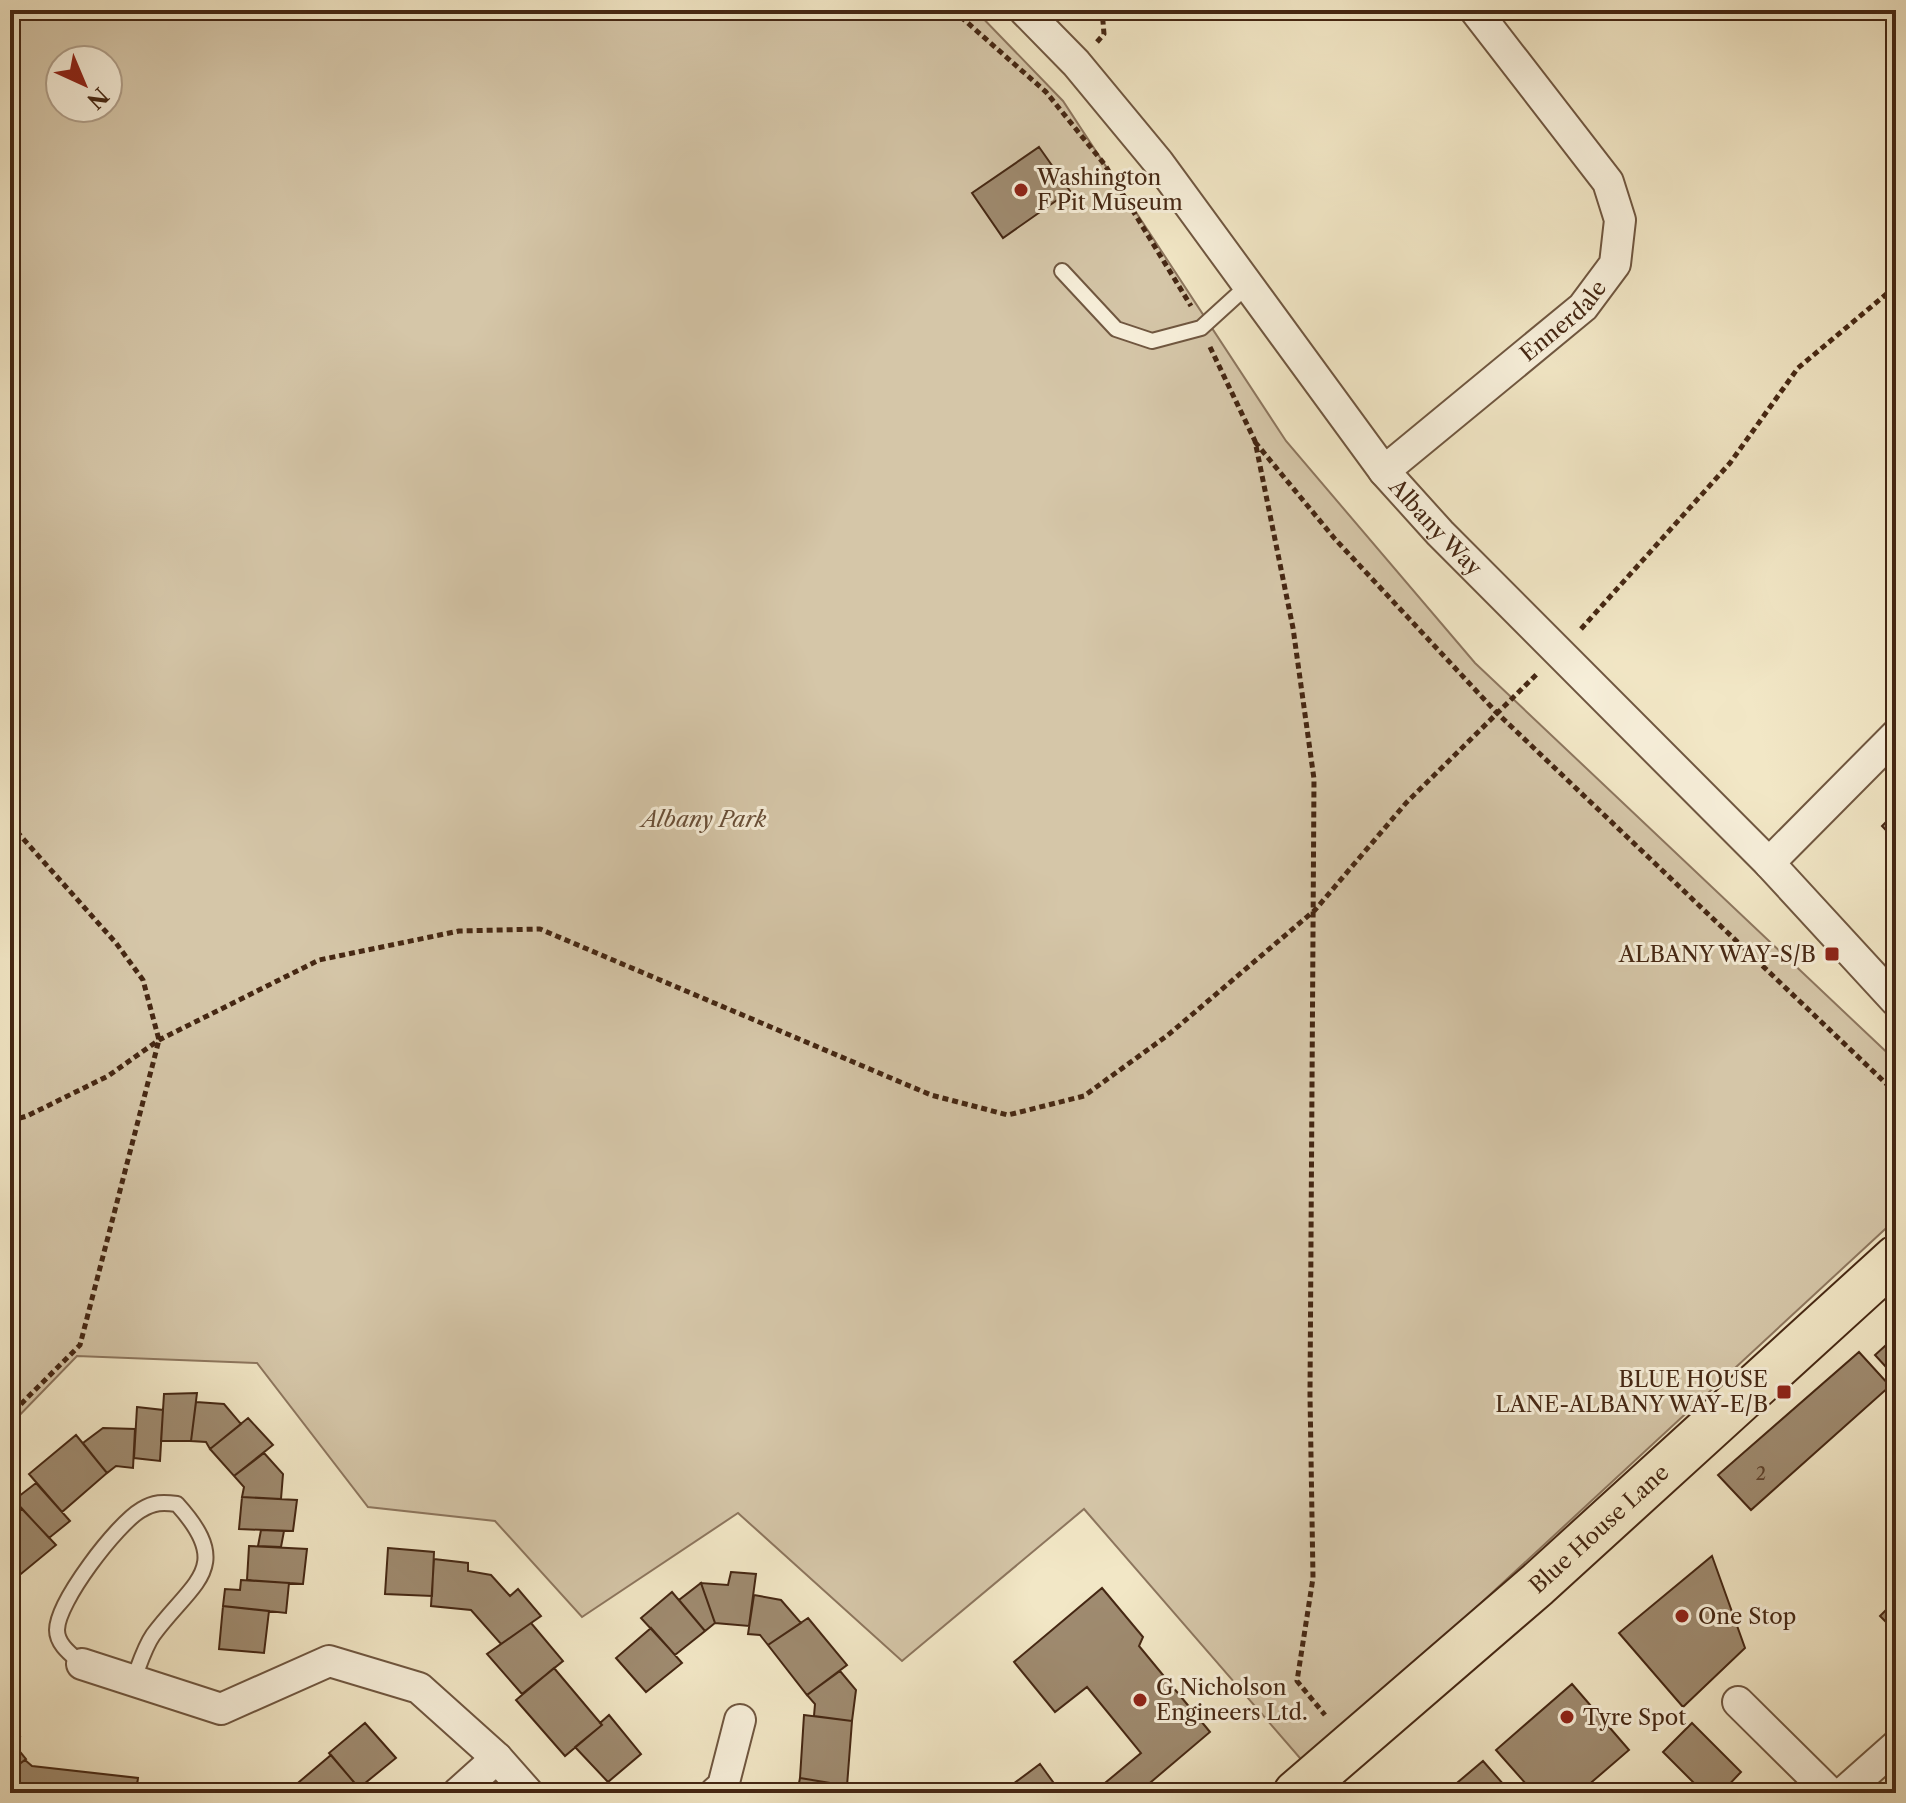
<svg xmlns="http://www.w3.org/2000/svg" width="1906" height="1803" font-family="'Libre Caslon Text',serif">
<rect width="100%" height="100%" fill="#f2e7c6"/>
<filter id="stains"><feTurbulence type="fractalNoise" baseFrequency=".0025" numOctaves="4"/><feColorMatrix values="0 0 0 0 .2 0 0 0 0 .09 0 0 0 0 .02 0 0 0 .5 -.17"/></filter>
<radialGradient id="worn" r=".72"><stop offset=".6" stop-color="#630" stop-opacity="0"/><stop offset="1" stop-color="#630" stop-opacity=".3"/></radialGradient>
<path fill="#d5c6a8" stroke="#8d765e" stroke-width="2" fill-rule="evenodd" d="M10 10H975L1063 101 1286 441 1475 663 1896 1061V1219L1306 1765 1084 1509 902 1661 738 1513 582 1617 495 1521 368 1507 257 1363 77 1356 10 1425ZM60 60H108V108H60Z"/>
<path fill="#9f8b70" stroke="#452713" stroke-width="2" d="M1039 147 1070 191 1003 238 972 193Z
M1896 812V841L1882 826Z
M1896 1336V1378L1875 1355Z
M1859 1352 1890 1386 1751 1510 1718 1475Z
M197 1393 191 1441H161L164 1394Z
M196 1402 224 1404 241 1424 210 1449 206 1442 191 1441Z
M137 1407 163 1410 160 1461 134 1458Z
M248 1418 273 1445 234 1476 210 1449Z
M103 1428 135 1429 133 1468 116 1466 107 1473 83 1443Z
M76 1435 107 1473 62 1512 29 1474Z
M264 1453 283 1474 281 1499 242 1497 244 1487 234 1476Z
M36 1483 70 1521 49 1538 14 1500Z
M242 1497 297 1500 293 1531 239 1529Z
M22 1509 56 1545 10 1583V1519Z
M261 1530 284 1531 281 1547 258 1546Z
M249 1546 307 1549 303 1584 247 1580Z
M388 1548 434 1552 432 1596 385 1594Z
M1712 1556 1745 1648 1683 1707 1619 1633Z
M434 1559 468 1563V1571L491 1575 510 1596 518 1589 541 1616 501 1644 471 1610 431 1606Z
M731 1572 756 1574 749 1626 715 1623 701 1583 728 1585Z
M241 1580 289 1583 286 1613 223 1606 225 1589 240 1590Z
M701 1583 715 1623 705 1631 679 1600Z
M1102 1588 1143 1637 1139 1646 1210 1732 1138 1793H1113L1105 1783 1141 1753 1087 1687 1055 1712 1014 1662Z
M672 1592 705 1631 675 1655 641 1618Z
M754 1595 781 1600 801 1623 768 1645 760 1635 748 1634Z
M1896 1600V1632L1880 1616Z
M223 1606 269 1611 264 1653 219 1649Z
M808 1618 847 1665 807 1695 768 1645Z
M531 1623 563 1661 522 1694 487 1654Z
M651 1628 682 1663 646 1692 616 1658Z
M554 1668 602 1725 565 1756 516 1700Z
M840 1671 856 1690 852 1721 814 1716 815 1704 807 1695Z
M1572 1684 1629 1750 1579 1793H1534L1496 1750Z
M609 1715 641 1754 608 1782 575 1747 602 1725 600 1723Z
M804 1715 852 1721 847 1786 800 1778Z
M365 1723 396 1758 359 1788 329 1753Z
M1692 1723 1741 1772 1721 1793H1704L1663 1752Z
M10 1724 20 1736 10 1744Z
M12 1742 26 1759 10 1771V1744Z
M331 1755 363 1793H286Z
M25 1760 32 1766 138 1778 136 1793H10V1771Z
M1483 1761 1511 1793H1445Z
M1040 1764 1061 1793H1001Z
M800 1778 837 1784V1793H797Z
M137 1783 190 1791V1793H136Z"/>
<g fill="none" stroke-linecap="round" stroke-linejoin="round">
<g stroke="#705740" stroke-width="18">
<path id="lane" d="M1062 271 1116 329 1152 341 1201 328 1246 287
M82 1664C72 1655 57 1645 57 1630 57 1602 117 1524 141 1510 154 1502 163 1502 177 1504 235 1568 193 1581 153 1635 144 1648 139 1666 133 1681"/>
</g>
<g stroke="#705740" stroke-width="34">
<g id="street">
<path id="s1" d="M1024 10 1076 63 1158 162 1384 471 1440 533 1769 863 1896 1001"/>
<path id="s2" d="M1384 471 1583 307 1615 264 1620 220 1608 182 1475 10"/>
<path d="M1769 863 1896 735"/>
<path d="M82 1664 221 1709 329 1661 419 1688 497 1758 528 1793"/>
<path d="M1738 1702 1830 1793"/>
<path d="M458 1793 497 1758"/>
<path d="M715 1793 723 1786 740 1720"/>
<path d="M1843 1793 1896 1746"/>
</g>
</g>
<g stroke="#452713" stroke-width="48">
<g id="primary">
<path id="s3" d="M1296 1793 1537 1585 1896 1258"/>
</g>
</g>
<path stroke="#452713" stroke-width="5" stroke-dasharray="6 4" stroke-linecap="butt" d="M953 10 1046 92 1105 165 1191 306
M1097 42 1104 34 1102 10
M1210 347 1255 441 1293 628 1314 779 1310 1395 1313 1578 1297 1681 1325 1715
M1255 442 1335 539 1496 712 1896 1093
M1581 629 1730 463 1798 368 1896 286
M10 824 116 943 143 980 159 1040 80 1345 10 1415
M10 1121 27 1116 108 1076 159 1040 319 960 459 931 540 929 931 1095 1008 1115 1084 1096 1168 1035 1315 910 1406 803 1538 673"/>
<use href="#lane" stroke="#f7efda" stroke-width="14"/>
<use href="#street" stroke="#f7efda" stroke-width="30"/>
<use href="#primary" stroke="#f2e7c6" stroke-width="44"/>
</g>
<g fill="#8f2418" stroke="#f7efda" stroke-width="3">
<circle cx="1021" cy="190" r="8"/>
<rect x="1824" y="946" width="16" height="16" rx="4"/>
<rect x="1776" y="1384" width="16" height="16" rx="4"/>
<circle cx="1682" cy="1616" r="8"/>
<circle cx="1140" cy="1700" r="8"/>
<circle cx="1567" cy="1717" r="8"/>
</g>
<g text-anchor="middle" stroke-width="6" stroke-linejoin="round" paint-order="stroke">
<g font-size="18" fill="#5c402a">
<text x="1761" y="1480">2</text>
</g>
<g font-size="22" fill="#452713" stroke="#f7efda" text-anchor="start">
<text x="1037" y="185">Washington<tspan x="1037" dy="25">F Pit Museum</tspan></text>
<text x="1816" y="962" text-anchor="end">ALBANY WAY-S/B</text>
<text x="1768" y="1387" text-anchor="end">BLUE HOUSE<tspan x="1768" dy="25">LANE-ALBANY WAY-E/B</tspan></text>
<text x="1698" y="1624">One Stop</text>
<text x="1156" y="1695">G Nicholson<tspan x="1156" dy="25">Engineers Ltd.</tspan></text>
<text x="1583" y="1725">Tyre Spot</text>
</g>
<g font-size="22" fill="#452713" stroke="#f7efda">
<text dy="8" stroke="none"><textPath href="#s2" startOffset="234">Ennerdale</textPath></text>
<text dy="8" stroke="none"><textPath href="#s1" startOffset="662">Albany Way</textPath></text>
<text dy="8" stroke="none"><textPath href="#s3" startOffset="402">Blue House Lane</textPath></text>
</g>
<g font-size="22" font-style="italic" fill="#694f38" stroke="#f7efda">
<text x="704" y="827">Albany Park</text>
</g>
</g>
<rect width="1906" height="1803" fill="none" stroke="#f2e7c6" stroke-width="40"/>
<rect x="12" y="12" width="1882" height="1779" fill="none" stroke="#452713" stroke-width="4"/>
<rect x="20" y="20" width="1866" height="1763" fill="none" stroke="#452713" stroke-width="2"/>
<g transform="translate(84 84) rotate(136)"><circle r="38" fill="#f7efda" stroke="#b09f8a" stroke-width="2"/>
<path d="M0-6L14 30L0 20L-14 30Z" fill="#8f2418"/>
<text y="-12" font-size="22" font-weight="bold" text-anchor="middle" fill="#452713">N</text>
</g>
<rect width="100%" height="100%" filter="url(#stains)"/>
<rect width="100%" height="100%" fill="url(#worn)"/>
</svg>
